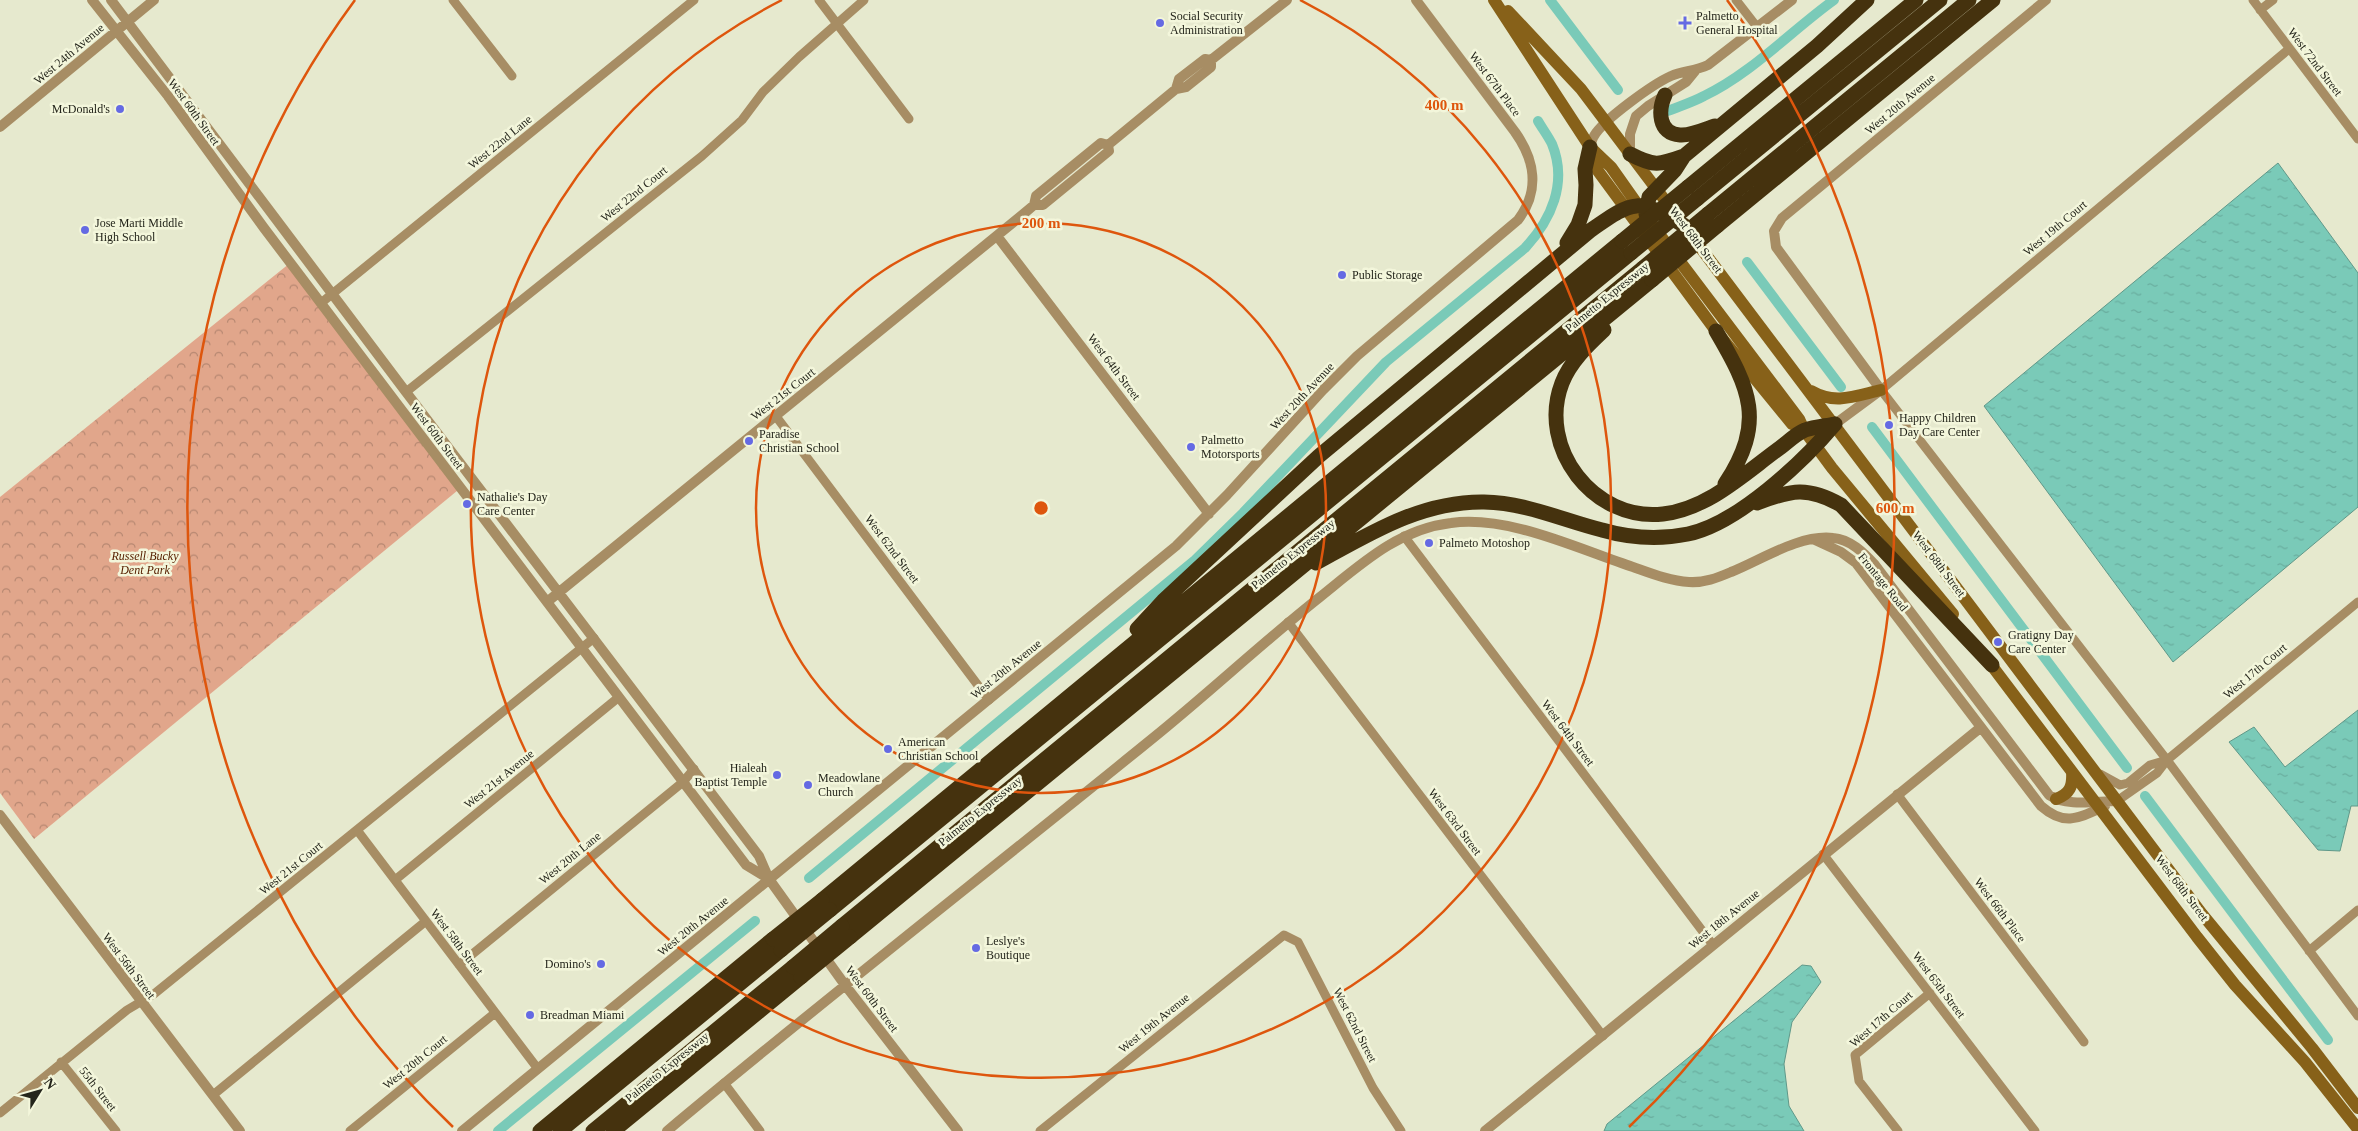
<svg xmlns="http://www.w3.org/2000/svg" width="2358" height="1131" font-family="Georgia,serif">
<defs>
<pattern id="park-crowns" width="20" height="18" patternUnits="userSpaceOnUse" patternTransform="scale(1.25)"><rect width="20" height="18" fill="#e1a68b"/><path d="M2 6a3 3 0 1 1 6 0M12 15a3 3 0 1 1 6 0" fill="none" stroke="#b68771"/></pattern>
<pattern id="water-ripples" width="26" height="14" patternUnits="userSpaceOnUse" patternTransform="scale(1.25)"><rect width="26" height="14" fill="#7acab8"/><path d="M2 4q2-2 4 0t4 0M15 11q2-2 4 0t4 0" fill="none" stroke="#69ad9e"/></pattern>
</defs>
<rect width="100%" height="100%" fill="#e6e9ce"/>
<path fill="url(#park-crowns)" d="M290 263 463 486 34 839 0 793V497Z"/>
<path fill="url(#water-ripples)" stroke="#609889" d="M2278 163 2358 273V507L2173 662 1984 406Z
M2358 710V806H2351L2340 851 2318 850 2229 742 2254 727 2285 767Z
M1802 965 1811 966 1821 982 1792 1022 1784 1064 1789 1106 1804 1131H1604L1607 1124Z"/>
<g fill="none" stroke-linecap="round" stroke-linejoin="round">
<path stroke="#7acab8" stroke-width="10" d="M1550 0 1618 90
M1668 111C1680 106 1693 102 1704 96 1752 73 1791 31 1834 0
M1747 262 1841 387
M1872 427 2127 768
M2145 796 2328 1040
M809 878 1195 560 1243 513 1386 362 1525 248C1551 220 1568 183 1552 144 1548 136 1542 128 1538 121
M498 1131 755 921"/>
<path stroke="#a78d64" stroke-width="9" d="M453 0 512 76
M819 0 909 119
M1736 0 1757 27
M2253 0 2358 139
M2260 10 2273 0
M2289 49 1881 390 2167 760 2358 1016
M321 303 694 0
M406 392 702 156 742 120 763 92 799 57 864 0
M775 415 989 700
M1404 536 1713 945
M1288 622 1603 1036
M2100 774 2120 785 2128 783 2150 765 2167 760
M1897 794 2084 1042
M2117 801 2157 773 2167 760 2358 602
M357 830 538 1069
M1823 854 2035 1131
M395 880 619 697
M2309 951 2358 910
M459 965 683 782 694 769
M61 1062 116 1131
M724 1083 760 1131
M213 1095 426 921
M0 1113 127 1010 154 994 594 638
M350 1131 495 1013
M1040 1131 1284 935 1298 942 1373 1088 1401 1131
M1898 1131 1859 1081 1855 1055 1930 993"/>
<path stroke="#a78d64" stroke-width="10" d="M92 0 168 96 264 228 746 865 769 879
M111 0 406 392 759 856 769 879 845 985 958 1131
M1176 89 1179 79 1205 59 1211 60 1287 0
M0 127 154 0
M1590 147C1591 144 1592 139 1594 136 1603 120 1653 84 1671 76 1683 71 1695 71 1708 65L1792 0
M1630 154V134L1636 116 1648 106 1686 82 1695 71
M1034 205 1036 196 1101 143 1108 145
M997 236 1209 514
M1835 424 1881 390 1776 247 1774 231 1782 218 2046 0
M1815 540 1841 552 1856 563 2041 806C2065 827 2079 818 2105 806
M547 602 1021 216 1034 205H1043L1109 151 1108 145 1176 89 1186 87 1211 67V60
M0 815 240 1131
M462 1131 1176 546 1227 495 1323 390 1357 356 1518 220C1540 191 1535 160 1515 132L1416 0
M667 1131C827 997 992 869 1153 738 1210 692 1263 642 1320 597 1360 565 1398 529 1451 523 1509 515 1578 549 1633 567 1650 573 1670 581 1689 582 1704 583 1717 578 1731 572 1761 560 1800 534 1833 538 1850 539 1864 553 1875 565L2049 795C2067 807 2096 801 2117 801
M1485 1131 1980 728"/>
<path stroke="#876119" stroke-width="12" d="M1494 0 1590 147 1611 167 1647 218 1799 419 1804 430 1832 468 1953 614
M1508 11 1581 89 1673 211
M1591 150 1598 171 1716 331 1792 424 1800 428
M1691 235 2202 914 2312 1048 2358 1108
M1811 391C1835 405 1855 396 1881 390
M1986 658 2197 937 2235 985 2305 1062 2358 1129
M2056 799C2070 794 2073 786 2072 772"/>
<path stroke="#45320e" stroke-width="15" d="M1665 95C1658 110 1658 134 1680 135 1692 136 1705 129 1715 126
M1630 154C1655 167 1659 165 1684 156
M1688 187 1916 0
M1697 199 1940 0
M1646 214 1649 197 1675 170 1684 156 1817 46 1867 0
M1708 214 1969 0
M1717 226 1993 0
M1567 243 1578 225 1585 205 1586 185 1585 169 1590 147
M1604 330C1588 345 1570 362 1562 383 1537 448 1594 522 1663 514 1707 509 1743 475 1777 450 1786 444 1795 434 1805 430 1814 427 1825 426 1835 424
M1716 331C1750 389 1766 422 1725 484
M1757 503C1791 490 1808 486 1841 505L1992 665
M1316 563C1369 534 1421 501 1484 502 1527 503 1562 520 1602 530 1630 538 1659 540 1688 534 1737 524 1803 462 1835 424
M1137 629 1163 601 1319 456 1591 230C1637 198 1637 199 1685 226
M822 900 1622 241
M830 910 1631 253
M842 926 1643 268
M850 937 1652 280
M540 1131 773 939
M560 1131 781 950
M593 1131 793 967
M613 1131 801 977"/>
<path stroke="#45320e" stroke-width="15" d="M1622 241 1688 187
M1631 253 1697 199
M1643 268 1708 214
M1652 280 1717 226
M773 939 822 900
M781 950 830 910
M793 967 842 926
M801 977 850 937"/>
</g>
<g fill="none" stroke="#de560d" stroke-width="2.5">
<circle cx="1041" cy="508" r="285"/>
<path d="M1300 0A570 570 0 1 1 782 0"/>
<path d="M453 1127A854 854 0 0 1 355 0M1727 0A854 854 0 0 1 1629 1127"/>
</g>
<g fill="#656ae3" stroke="#f3f6db" stroke-width="2">
<circle cx="1160" cy="23" r="5"/>
<path d="M1682.5 15.5h5v5h5v5h-5v5h-5v-5h-5v-5h5z"/>
<circle cx="120" cy="109" r="5"/>
<circle cx="85" cy="230" r="5"/>
<circle cx="1342" cy="275" r="5"/>
<circle cx="1889" cy="425" r="5"/>
<circle cx="749" cy="441" r="5"/>
<circle cx="1191" cy="447" r="5"/>
<circle cx="467" cy="504" r="5"/>
<circle cx="1429" cy="543" r="5"/>
<circle cx="1998" cy="642" r="5"/>
<circle cx="888" cy="749" r="5"/>
<circle cx="777" cy="775" r="5"/>
<circle cx="808" cy="785" r="5"/>
<circle cx="976" cy="948" r="5"/>
<circle cx="601" cy="964" r="5"/>
<circle cx="530" cy="1015" r="5"/>
</g>
<g text-anchor="middle" stroke-width="5" stroke-linejoin="round" paint-order="stroke">
<g font-size="12" fill="#24251b" stroke="#f3f6db" text-anchor="start">
<text x="1170" y="20">Social Security<tspan x="1170" dy="14">Administration</tspan></text>
<text x="1696" y="20">Palmetto<tspan x="1696" dy="14">General Hospital</tspan></text>
<text x="110" y="113" text-anchor="end">McDonald's</text>
<text x="95" y="227">Jose Marti Middle<tspan x="95" dy="14">High School</tspan></text>
<text x="1352" y="279">Public Storage</text>
<text x="1899" y="422">Happy Children<tspan x="1899" dy="14">Day Care Center</tspan></text>
<text x="759" y="438">Paradise<tspan x="759" dy="14">Christian School</tspan></text>
<text x="1201" y="444">Palmetto<tspan x="1201" dy="14">Motorsports</tspan></text>
<text x="477" y="501">Nathalie's Day<tspan x="477" dy="14">Care Center</tspan></text>
<text x="1439" y="547">Palmeto Motoshop</text>
<text x="2008" y="639">Gratigny Day<tspan x="2008" dy="14">Care Center</tspan></text>
<text x="898" y="746">American<tspan x="898" dy="14">Christian School</tspan></text>
<text x="767" y="772" text-anchor="end">Hialeah<tspan x="767" dy="14">Baptist Temple</tspan></text>
<text x="818" y="782">Meadowlane<tspan x="818" dy="14">Church</tspan></text>
<text x="986" y="945">Leslye's<tspan x="986" dy="14">Boutique</tspan></text>
<text x="591" y="968" text-anchor="end">Domino's</text>
<text x="540" y="1019">Breadman Miami</text>
</g>
<g font-size="12" fill="#24251b" stroke="#f3f6db">
<text transform="translate(69 54) rotate(-40)" y="4">West 24th Avenue</text>
<text transform="translate(2315 62) rotate(53)" y="4">West 72nd Street</text>
<text transform="translate(1495 84) rotate(53)" y="4">West 67th Place</text>
<text transform="translate(1900 104) rotate(-40)" y="4">West 20th Avenue</text>
<text transform="translate(194 112) rotate(54)" y="4">West 60th Street</text>
<text transform="translate(500 142) rotate(-39)" y="4">West 22nd Lane</text>
<text transform="translate(634 194) rotate(-39)" y="4">West 22nd Court</text>
<text transform="translate(2055 228) rotate(-40)" y="4">West 19th Court</text>
<text transform="translate(1696 240) rotate(53)" y="4">West 68th Street</text>
<text transform="translate(1607 297) rotate(-39)" y="4">Palmetto Expressway</text>
<text transform="translate(1114 367) rotate(53)" y="4">West 64th Street</text>
<text transform="translate(783 394) rotate(-38)" y="4">West 21st Court</text>
<text transform="translate(1302 396) rotate(-47)" y="4">West 20th Avenue</text>
<text transform="translate(437 436) rotate(53)" y="4">West 60th Street</text>
<text transform="translate(892 549) rotate(53)" y="4">West 62nd Street</text>
<text transform="translate(1293 554) rotate(-39)" y="4">Palmetto Expressway</text>
<text transform="translate(1939 564) rotate(53)" y="4">West 68th Street</text>
<text transform="translate(1883 582) rotate(51)" y="4">Frontage Road</text>
<text transform="translate(1006 669) rotate(-39)" y="4">West 20th Avenue</text>
<text transform="translate(2255 671) rotate(-40)" y="4">West 17th Court</text>
<text transform="translate(1568 733) rotate(53)" y="4">West 64th Street</text>
<text transform="translate(499 779) rotate(-39)" y="4">West 21st Avenue</text>
<text transform="translate(980 811) rotate(-39)" y="4">Palmetto Expressway</text>
<text transform="translate(1455 822) rotate(53)" y="4">West 63rd Street</text>
<text transform="translate(570 858) rotate(-39)" y="4">West 20th Lane</text>
<text transform="translate(291 868) rotate(-39)" y="4">West 21st Court</text>
<text transform="translate(2182 888) rotate(53)" y="4">West 68th Street</text>
<text transform="translate(2000 910) rotate(53)" y="4">West 66th Place</text>
<text transform="translate(1724 919) rotate(-39)" y="4">West 18th Avenue</text>
<text transform="translate(693 926) rotate(-39)" y="4">West 20th Avenue</text>
<text transform="translate(457 942) rotate(53)" y="4">West 58th Street</text>
<text transform="translate(129 966) rotate(53)" y="4">West 56th Street</text>
<text transform="translate(1939 985) rotate(53)" y="4">West 65th Street</text>
<text transform="translate(872 999) rotate(53)" y="4">West 60th Street</text>
<text transform="translate(1881 1019) rotate(-41)" y="4">West 17th Court</text>
<text transform="translate(1154 1023) rotate(-39)" y="4">West 19th Avenue</text>
<text transform="translate(1355 1025) rotate(63)" y="4">West 62nd Street</text>
<text transform="translate(415 1062) rotate(-39)" y="4">West 20th Court</text>
<text transform="translate(667 1067) rotate(-39)" y="4">Palmetto Expressway</text>
<text transform="translate(98 1089) rotate(52)" y="4">55th Street</text>
</g>
<g font-size="12" font-style="italic" fill="#572000" stroke="#f3f6db">
<text x="145" y="560">Russell Bucky<tspan x="145" dy="14">Dent Park</tspan></text>
</g>
</g>
<circle cx="1041" cy="508" r="8" fill="#de560d" stroke="#f3f6db" stroke-width="2.5"/>
<g font-size="15" text-anchor="middle" font-weight="bold" fill="#de560d" stroke="#f3f6db" stroke-width="5" stroke-linejoin="round" paint-order="stroke">
<text x="1444" y="110">400 m</text>
<text x="1041" y="228">200 m</text>
<text x="1895" y="513">600 m</text>
</g>
<g transform="translate(40 1091) rotate(53)" stroke="#f3f6db" stroke-width="4" paint-order="stroke">
<path d="M0-4L9 19L0 12L-9 19Z" fill="#24251b"/>
<text y="-8" font-size="14" font-weight="bold" text-anchor="middle" fill="#24251b">N</text>
</g>
</svg>
